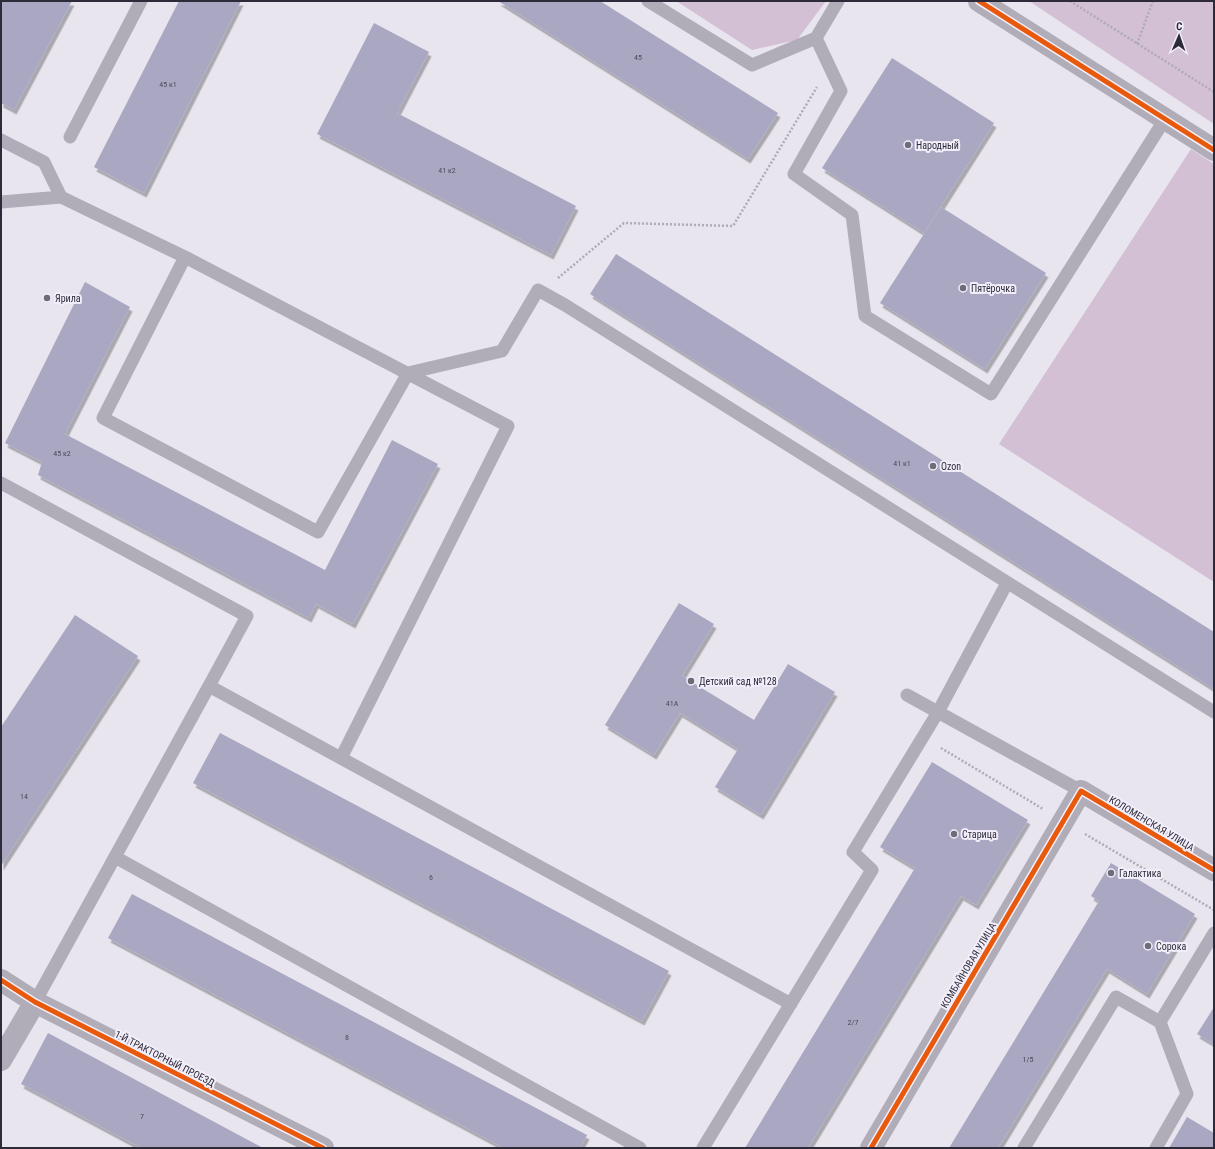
<svg xmlns="http://www.w3.org/2000/svg" width="1215" height="1149" font-family="'Roboto Condensed',sans-serif">
<defs>
<filter id="shadow"><feDropShadow dx="2.5" dy="4.5" stdDeviation="0" flood-color="#0004"/></filter>
</defs>
<rect width="100%" height="100%" fill="#e8e5ef"/>
<path fill="#d3c0d4" d="M676 1H826L797 40 752 50Z
M1029 1H1214V124Z
M1191 149 1214 164V582L999 444Z"/>
<path fill="#aaa7c2" filter="url(#shadow)" d="M1 1H72L14 110 1 103Z
M179 1H241L144 193 94 167Z
M498 1H600L778 113 748 159Z
M374 23 429 52 397 113 576 206 551 255 317 134Z
M892 58 994 123 924 233 822 168Z
M941 207 1046 273 985 369 880 303Z
M616 254 1214 632V689L590 294Z
M85 282 130 307 65 434 325 570 392 440 438 464 353 624 316 604 309 618 38 475 42 462 5 443Z
M679 603 714 624 682 676 754 720 788 664 835 692 761 815 715 787 738 749 680 713 654 755 605 725Z
M75 615 138 656 1 866V727Z
M220 733 669 971 642 1021 193 783Z
M932 762 1028 820 976 905 961 896 808 1148H745L915 868 880 847Z
M1111 863 1195 914 1147 994 1107 969 998 1148H949L1099 901 1091 896Z
M132 894 587 1135 580 1148H504L108 938Z
M1214 1007V1044L1197 1034Z
M48 1033 263 1148H141L21 1084Z
M1187 1117 1214 1133V1148H1169Z"/>
<g fill="none" stroke-linecap="round" stroke-linejoin="round">
<path stroke="#aeabb5" stroke-width="2.5" stroke-dasharray="2 2" stroke-linecap="butt" d="M1070 1 1214 92
M1137 44 1153 1
M558 278 624 223 733 226 817 87
M941 748 1043 809
M1085 834 1214 910"/>
<path stroke="#b0adb8" stroke-width="13" d="M648 1 752 65 816 38
M838 1 816 38 841 91 794 174 852 215 865 316 991 394 1165 119
M70 137 141 1
M1 140 44 162 61 197
M1 202 61 197 185 257 508 426 341 758
M185 257 103 418 318 532 408 373 502 351 538 290 565 305 1214 712
M1 483 247 616 209 686
M907 695 1081 791
M115 857 640 1148
M35 1002 209 686 791 1004
M1160 1022 1214 933
M703 1148 872 870 853 852 938 712 1007 583
M1024 1148 1116 997 1160 1022 1187 1094 1156 1148"/>
<path stroke="#b0adb8" stroke-width="22" d="M979 1 1214 150
M1 980 35 1002 323 1148
M1 1060 35 1002
M871 1148 1081 791 1214 870"/>
<g stroke="#f2eefa" stroke-width="8">
<path id="cycleway" d="M979 1 1214 150
M1 980 35 1002 323 1148
M871 1148 1081 791 1214 870"/>
</g>
<use href="#cycleway" stroke="#e8590c" stroke-width="5"/>
</g>
<g fill="#6e6c79" stroke="#f2eefa" stroke-width="1.5">
<circle cx="908" cy="145" r="4"/>
<circle cx="963" cy="288" r="4"/>
<circle cx="47" cy="298" r="4"/>
<circle cx="933" cy="466" r="4"/>
<circle cx="691" cy="681" r="4"/>
<circle cx="954" cy="834" r="4"/>
<circle cx="1111" cy="873" r="4"/>
<circle cx="1148" cy="946" r="4"/>
</g>
<g text-anchor="middle" stroke-width="4" stroke-linejoin="round" paint-order="stroke">
<g font-size="8" fill="#4c4a5c">
<text x="638" y="60">45</text>
<text x="168" y="87">45 к1</text>
<text x="447" y="173">41 к2</text>
<text x="62" y="456">45 к2</text>
<text x="902" y="466">41 к1</text>
<text x="672" y="706">41А</text>
<text x="24" y="799">14</text>
<text x="431" y="880">6</text>
<text x="853" y="1025">2/7</text>
<text x="347" y="1040">8</text>
<text x="1028" y="1062">1/5</text>
<text x="142" y="1119">7</text>
</g>
<g font-size="10" fill="#2d2b3a" stroke="#f2eefa" text-anchor="start">
<text x="916" y="149">Народный</text>
<text x="971" y="292">Пятёрочка</text>
<text x="55" y="302">Ярила</text>
<text x="941" y="470">Ozon</text>
<text x="699" y="685">Детский сад №128</text>
<text x="962" y="838">Старица</text>
<text x="1119" y="877">Галактика</text>
<text x="1156" y="950">Сорока</text>
</g>
<g font-size="10" fill="#2d2b3a" stroke="#f2eefa">
<text transform="translate(1152 823) rotate(31)" y="4">КОЛОМЕНСКАЯ УЛИЦА</text>
<text transform="translate(968 965) rotate(-59)" y="4">КОМБАЙНОВАЯ УЛИЦА</text>
<text transform="translate(165 1058) rotate(27)" y="4">1-Й ТРАКТОРНЫЙ ПРОЕЗД</text>
</g>
</g>
<rect width="1215" height="1149" fill="none" stroke="#2d2b3a" stroke-width="4"/>
<g transform="translate(1179 36) rotate(2)" stroke="#f2eefa" stroke-width="3" paint-order="stroke">
<path d="M0-3L7 15L0 10L-7 15Z" fill="#2d2b3a"/>
<text y="-6" font-size="11" font-weight="bold" text-anchor="middle" fill="#2d2b3a">С</text>
</g>
</svg>
